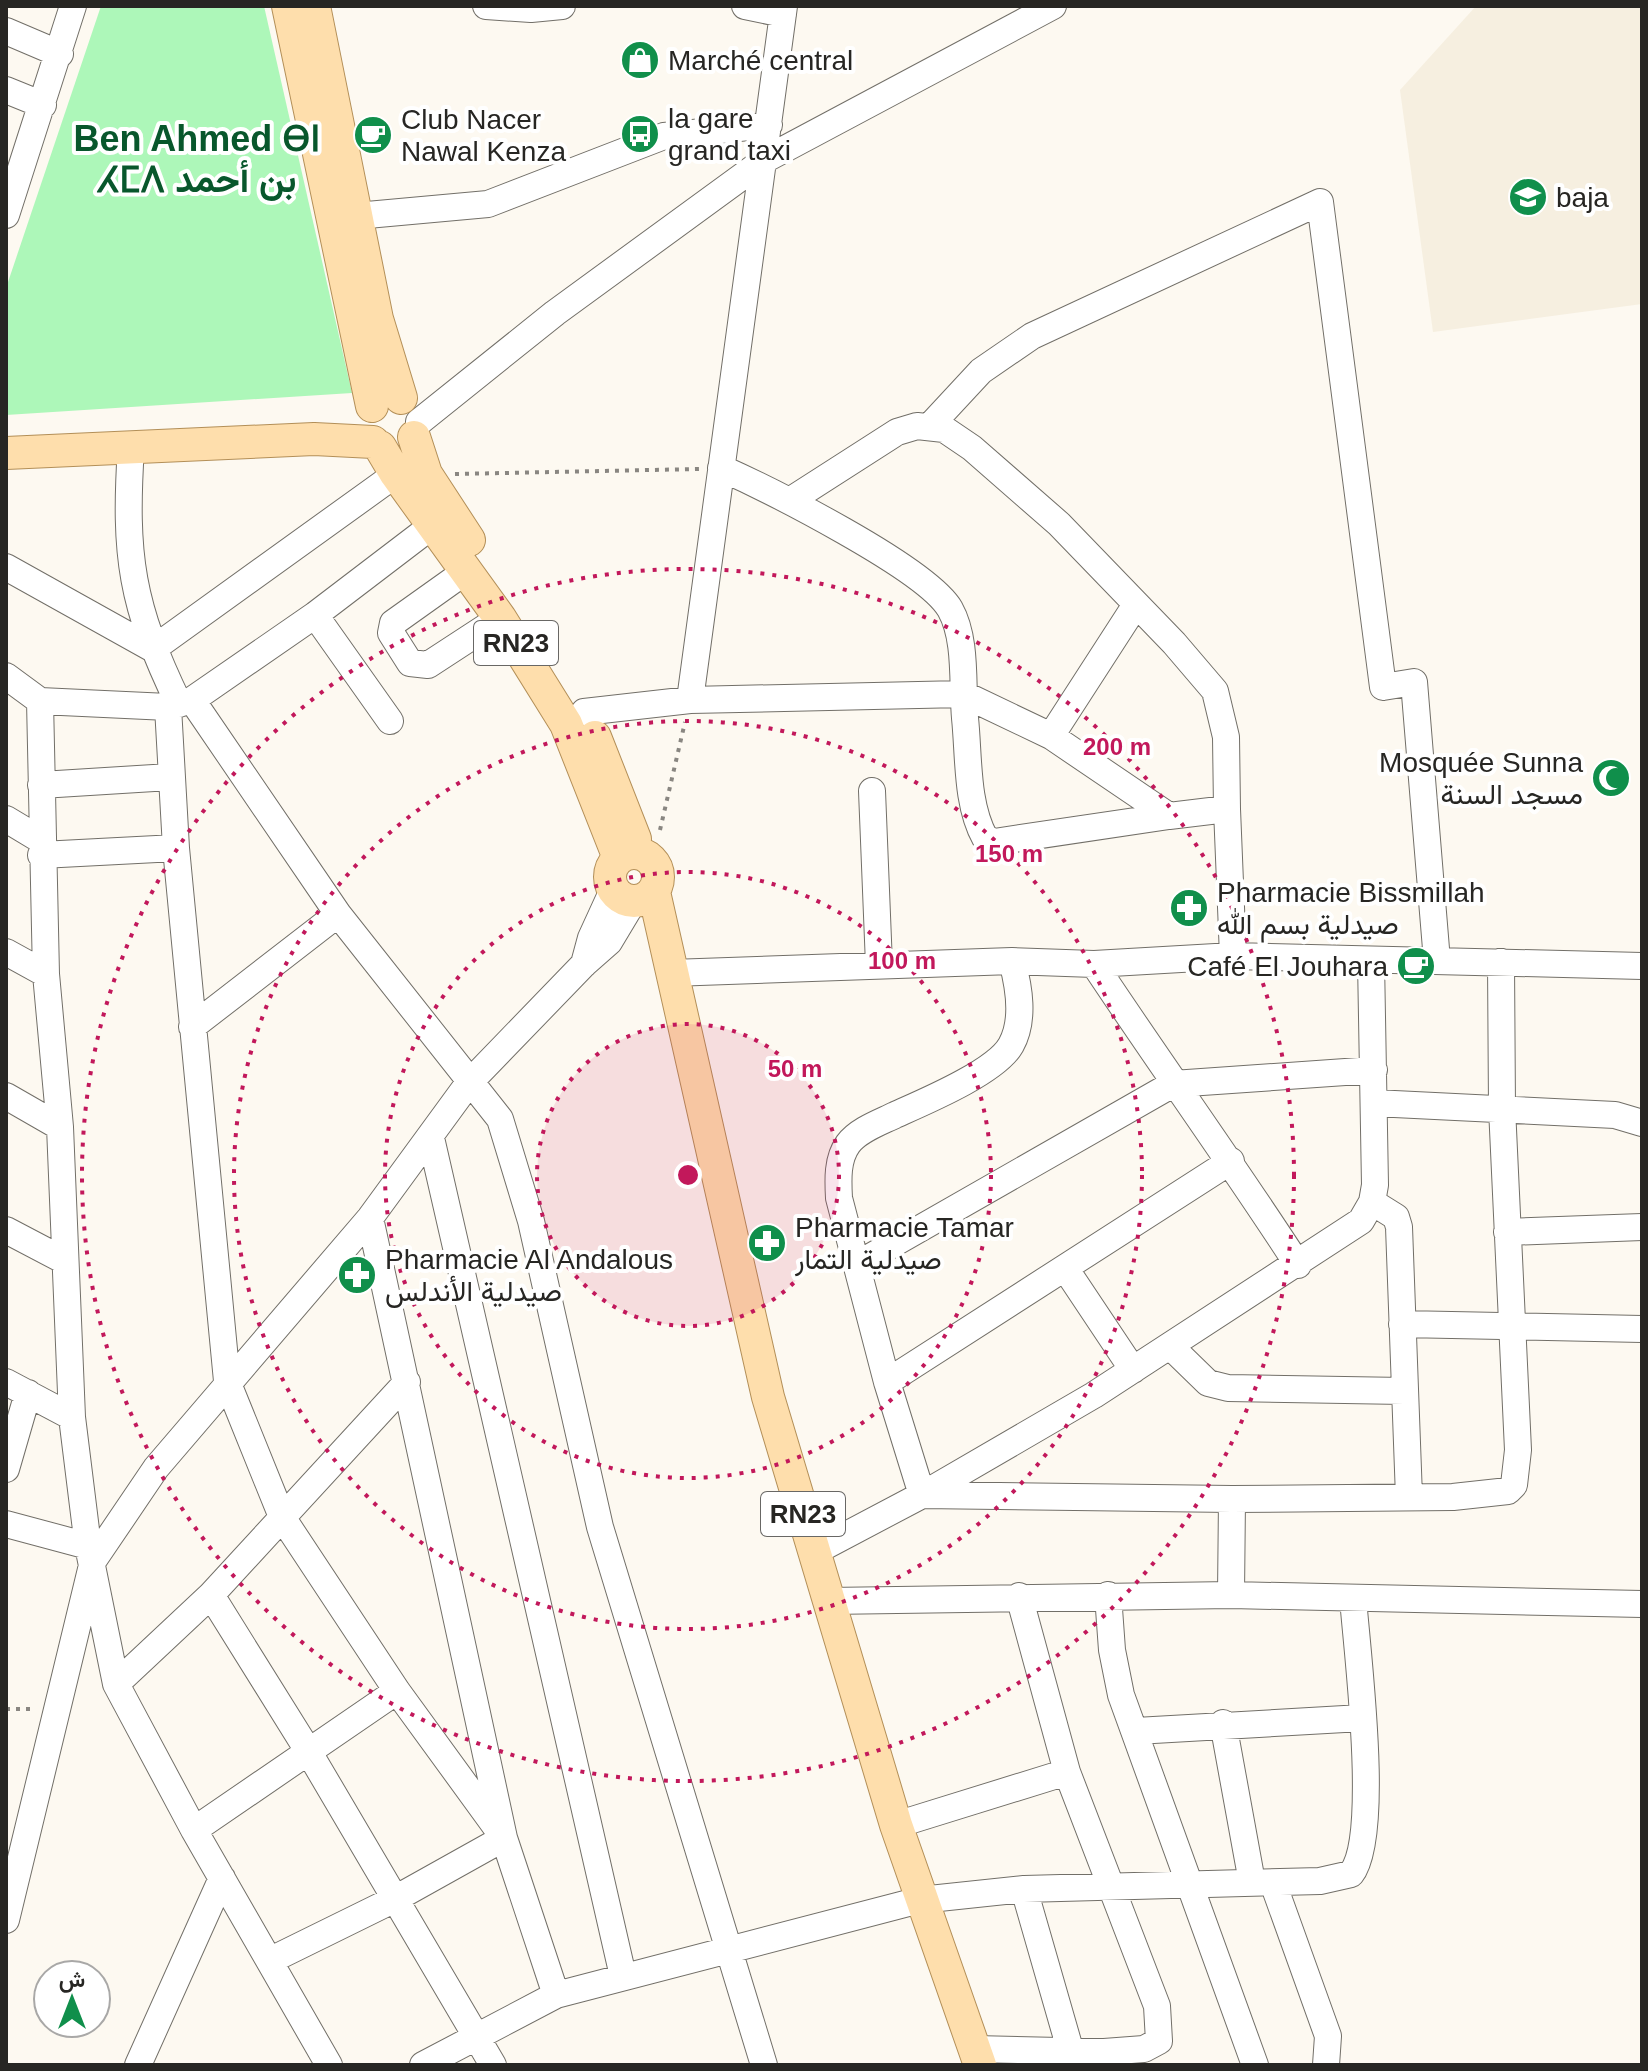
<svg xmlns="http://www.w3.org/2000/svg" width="1648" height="2071" font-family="Helvetica,Vazirmatn,'Noto Sans Tifinagh',sans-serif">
<rect width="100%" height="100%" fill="#fdf9f1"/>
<path fill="#f6efe0" d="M1476 6H1642V304L1433 332 1400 90Z"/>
<path fill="#adf7b9" d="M101 6H264L352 393 6 415V288Z"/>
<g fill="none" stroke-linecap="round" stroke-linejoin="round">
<g stroke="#726f68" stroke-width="28">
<path id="minor" d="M486 6 531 9 562 6
M745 6 783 14
M6 31 60 54
M6 90 43 105
M6 215 73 6
M356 216 488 204 664 136 769 125
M419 422 555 313 766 159 1053 6
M929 427 981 371 1032 336 1320 202 1383 687 1414 682 1437 961
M131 447C124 556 131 605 179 704
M721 468C768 489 926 568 950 609 967 639 962 684 965 718 969 756 966 804 985 838L994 842 1169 816
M791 500 897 432 917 426 944 429 972 448 1059 524 1174 643 1215 691 1226 737 1227 809
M6 567 153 649 396 474
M466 571 393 623 391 633 410 663 428 665 500 618
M315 615 390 721
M6 676 40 701 168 707 192 700 315 615 433 525
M192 700 338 914 500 1119 531 1221 600 1527 764 2065
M690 700 784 6
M40 701 46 974 60 1127 72 1417 88 1546 116 1684 194 1830 329 2065
M168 707 176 848 227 1381 282 1517 397 1691 504 1838 393 1900 271 1960
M584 712 690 700 963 694 1051 736 1169 816 1227 809 1233 956
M1051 736 1135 606
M41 785 170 777
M872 791 879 965
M6 819 41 840
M41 855 176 848
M6 952 46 974
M1012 961C1019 987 1025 1020 1011 1045 996 1072 924 1102 895 1115 881 1122 858 1130 848 1144 837 1159 838 1180 839 1198L887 1382 922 1495 1232 1499 1453 1497 1508 1491 1514 1485 1518 1450 1502 1108 1501 962
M584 964 591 938 613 890
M1094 964C1161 1065 1232 1163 1298 1265
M671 973 1012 961 1094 964 1233 956 1642 966
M192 1027 338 914
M6 1096 60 1127
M1374 1103 1615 1115 1642 1123
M431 1138 623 1976
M1372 1202 1396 1217 1399 1227 1409 1497
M370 1218 504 1838 556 1995
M6 1230 65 1261
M1507 1232 1642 1227
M858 1264 1173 1084 1374 1070
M1065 1268 1133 1370
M1402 1324 1642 1329
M1170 1346 1208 1383 1228 1388 1404 1391
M6 1382 72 1417
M887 1382 1231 1161
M6 1469 28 1393
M6 1524 88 1546
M814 1552 922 1495 1094 1395 1361 1221 1372 1202 1375 1185 1371 961
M211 1595 307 1749 493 2065
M1108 1595 1112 1650 1121 1695 1255 2065
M1231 1595 1232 1499
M828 1601 1231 1595 1642 1604
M116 1684 211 1595 407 1382
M1223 1723 1252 1882
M1136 1731 1362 1718
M896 1825 1067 1772
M194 1830 397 1691
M1273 1883 1328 2036 1326 2065
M1024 1889 1070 2049
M6 1920 93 1561 156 1468 370 1218 468 1084 584 964 609 942 633 902
M974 2049 1104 2052 1144 2049 1159 2041 1157 2006 1067 1772 1019 1596
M138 2065 222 1878
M423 2065 556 1995 920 1900 1024 1889 1320 1881 1351 1874C1381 1837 1357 1652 1353 1598"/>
</g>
<g stroke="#b38f58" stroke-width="34">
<path id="major" d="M288 6 372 406
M314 6 377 319 401 398
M414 437 426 474 469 540
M380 447 396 474 500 618 566 724 619 858
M6 453 314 439 373 442
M595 737 635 839
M610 877a24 24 0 1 1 48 0a24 24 0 1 1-48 0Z
M654 892 768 1397 896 1825 980 2065"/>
</g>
<path stroke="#898681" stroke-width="4" stroke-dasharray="4 6" stroke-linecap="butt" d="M455 474 699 469
M660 830 685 722
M6 1709H36"/>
<use href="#minor" stroke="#fff" stroke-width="26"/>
<use href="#major" stroke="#fedeac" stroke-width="32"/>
</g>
<circle cx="688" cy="1175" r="151" fill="#c2185b" fill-opacity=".12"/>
<g fill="none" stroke="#c2185b" stroke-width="4" stroke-dasharray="4 8">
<circle cx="688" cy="1175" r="151"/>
<circle cx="688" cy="1175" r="303"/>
<circle cx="688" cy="1175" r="454"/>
<circle cx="688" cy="1175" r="606"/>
</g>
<defs>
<g id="shop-disc" transform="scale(2)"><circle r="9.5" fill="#108f4b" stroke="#fff"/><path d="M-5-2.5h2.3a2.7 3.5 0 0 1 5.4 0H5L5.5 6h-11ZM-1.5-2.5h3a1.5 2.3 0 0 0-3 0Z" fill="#fff"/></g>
<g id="bus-disc" transform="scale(2)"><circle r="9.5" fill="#108f4b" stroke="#fff"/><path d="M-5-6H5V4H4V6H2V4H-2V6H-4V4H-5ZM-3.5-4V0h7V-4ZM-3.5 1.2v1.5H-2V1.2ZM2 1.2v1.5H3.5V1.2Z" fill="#fff"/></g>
<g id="cafe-disc" transform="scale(2)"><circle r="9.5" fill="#108f4b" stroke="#fff"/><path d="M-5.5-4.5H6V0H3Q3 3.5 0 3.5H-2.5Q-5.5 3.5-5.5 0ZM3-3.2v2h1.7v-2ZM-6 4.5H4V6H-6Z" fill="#fff"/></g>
<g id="school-disc" transform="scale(2)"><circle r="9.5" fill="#108f4b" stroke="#fff"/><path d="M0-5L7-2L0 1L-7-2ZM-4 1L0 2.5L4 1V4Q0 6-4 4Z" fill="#fff"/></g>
<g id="mosque-disc" transform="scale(2)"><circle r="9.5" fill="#108f4b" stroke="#fff"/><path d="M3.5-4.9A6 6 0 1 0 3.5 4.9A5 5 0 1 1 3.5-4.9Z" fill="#fff"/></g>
<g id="pharmacy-disc" transform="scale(2)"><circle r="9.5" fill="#108f4b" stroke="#fff"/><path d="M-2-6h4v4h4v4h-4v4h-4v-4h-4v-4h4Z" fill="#fff"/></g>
</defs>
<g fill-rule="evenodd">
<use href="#shop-disc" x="640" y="60"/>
<use href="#bus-disc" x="640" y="134"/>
<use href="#cafe-disc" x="373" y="135"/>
<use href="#school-disc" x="1528" y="197"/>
<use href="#mosque-disc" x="1611" y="778"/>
<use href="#pharmacy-disc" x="1189" y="908"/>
<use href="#cafe-disc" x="1416" y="966"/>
<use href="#pharmacy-disc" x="767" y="1243"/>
<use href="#pharmacy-disc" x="357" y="1275"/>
</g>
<g text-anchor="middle" stroke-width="8" stroke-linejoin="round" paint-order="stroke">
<g fill="#fff" stroke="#686765" stroke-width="2">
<rect x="474" y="621" width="84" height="44" rx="6"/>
<rect x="761" y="1492" width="84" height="44" rx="6"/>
</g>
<g font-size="26" font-weight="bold" fill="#272623">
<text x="516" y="652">RN23</text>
<text x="803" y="1523">RN23</text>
</g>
<g font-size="28" fill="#272623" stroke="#fff" text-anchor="start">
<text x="668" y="70">Marché central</text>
<text x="668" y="128">la gare<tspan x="668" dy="32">grand taxi</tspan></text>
<text x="401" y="129">Club Nacer<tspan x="401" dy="32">Nawal Kenza</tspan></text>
<text x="1556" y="207">baja</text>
<text x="1583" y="772" text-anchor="end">Mosquée Sunna<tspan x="1583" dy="32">مسجد السنة</tspan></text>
<text x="1217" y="902">Pharmacie Bissmillah<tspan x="1217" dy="32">صيدلية بسم الله</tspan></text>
<text x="1388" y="976" text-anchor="end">Café El Jouhara</text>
<text x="795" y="1237">Pharmacie Tamar<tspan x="795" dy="32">صيدلية التمار</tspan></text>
<text x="385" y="1269">Pharmacie Al Andalous<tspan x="385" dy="32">صيدلية الأندلس</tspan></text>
</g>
<g font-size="36" font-weight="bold" fill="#08572c" stroke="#fff">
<text x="197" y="151">Ben Ahmed ⴱⵏ<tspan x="197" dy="41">ⵃⵎⴷ بن أحمد</tspan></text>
</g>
</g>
<circle cx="688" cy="1175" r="12" fill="#c2185b" stroke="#fff" stroke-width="4"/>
<g font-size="24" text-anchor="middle" font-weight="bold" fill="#c2185b" stroke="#fff" stroke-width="8" stroke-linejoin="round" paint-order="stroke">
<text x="1117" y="755">200 m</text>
<text x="1009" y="862">150 m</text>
<text x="902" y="969">100 m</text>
<text x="795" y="1077">50 m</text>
</g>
<rect width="1648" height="2071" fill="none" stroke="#272623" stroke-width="16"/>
<g transform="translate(72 1999)"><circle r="38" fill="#ffffff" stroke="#a9a8a7" stroke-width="2"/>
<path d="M0-6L14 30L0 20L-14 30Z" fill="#108f4b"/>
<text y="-12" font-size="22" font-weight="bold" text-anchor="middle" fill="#272623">ش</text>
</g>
</svg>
